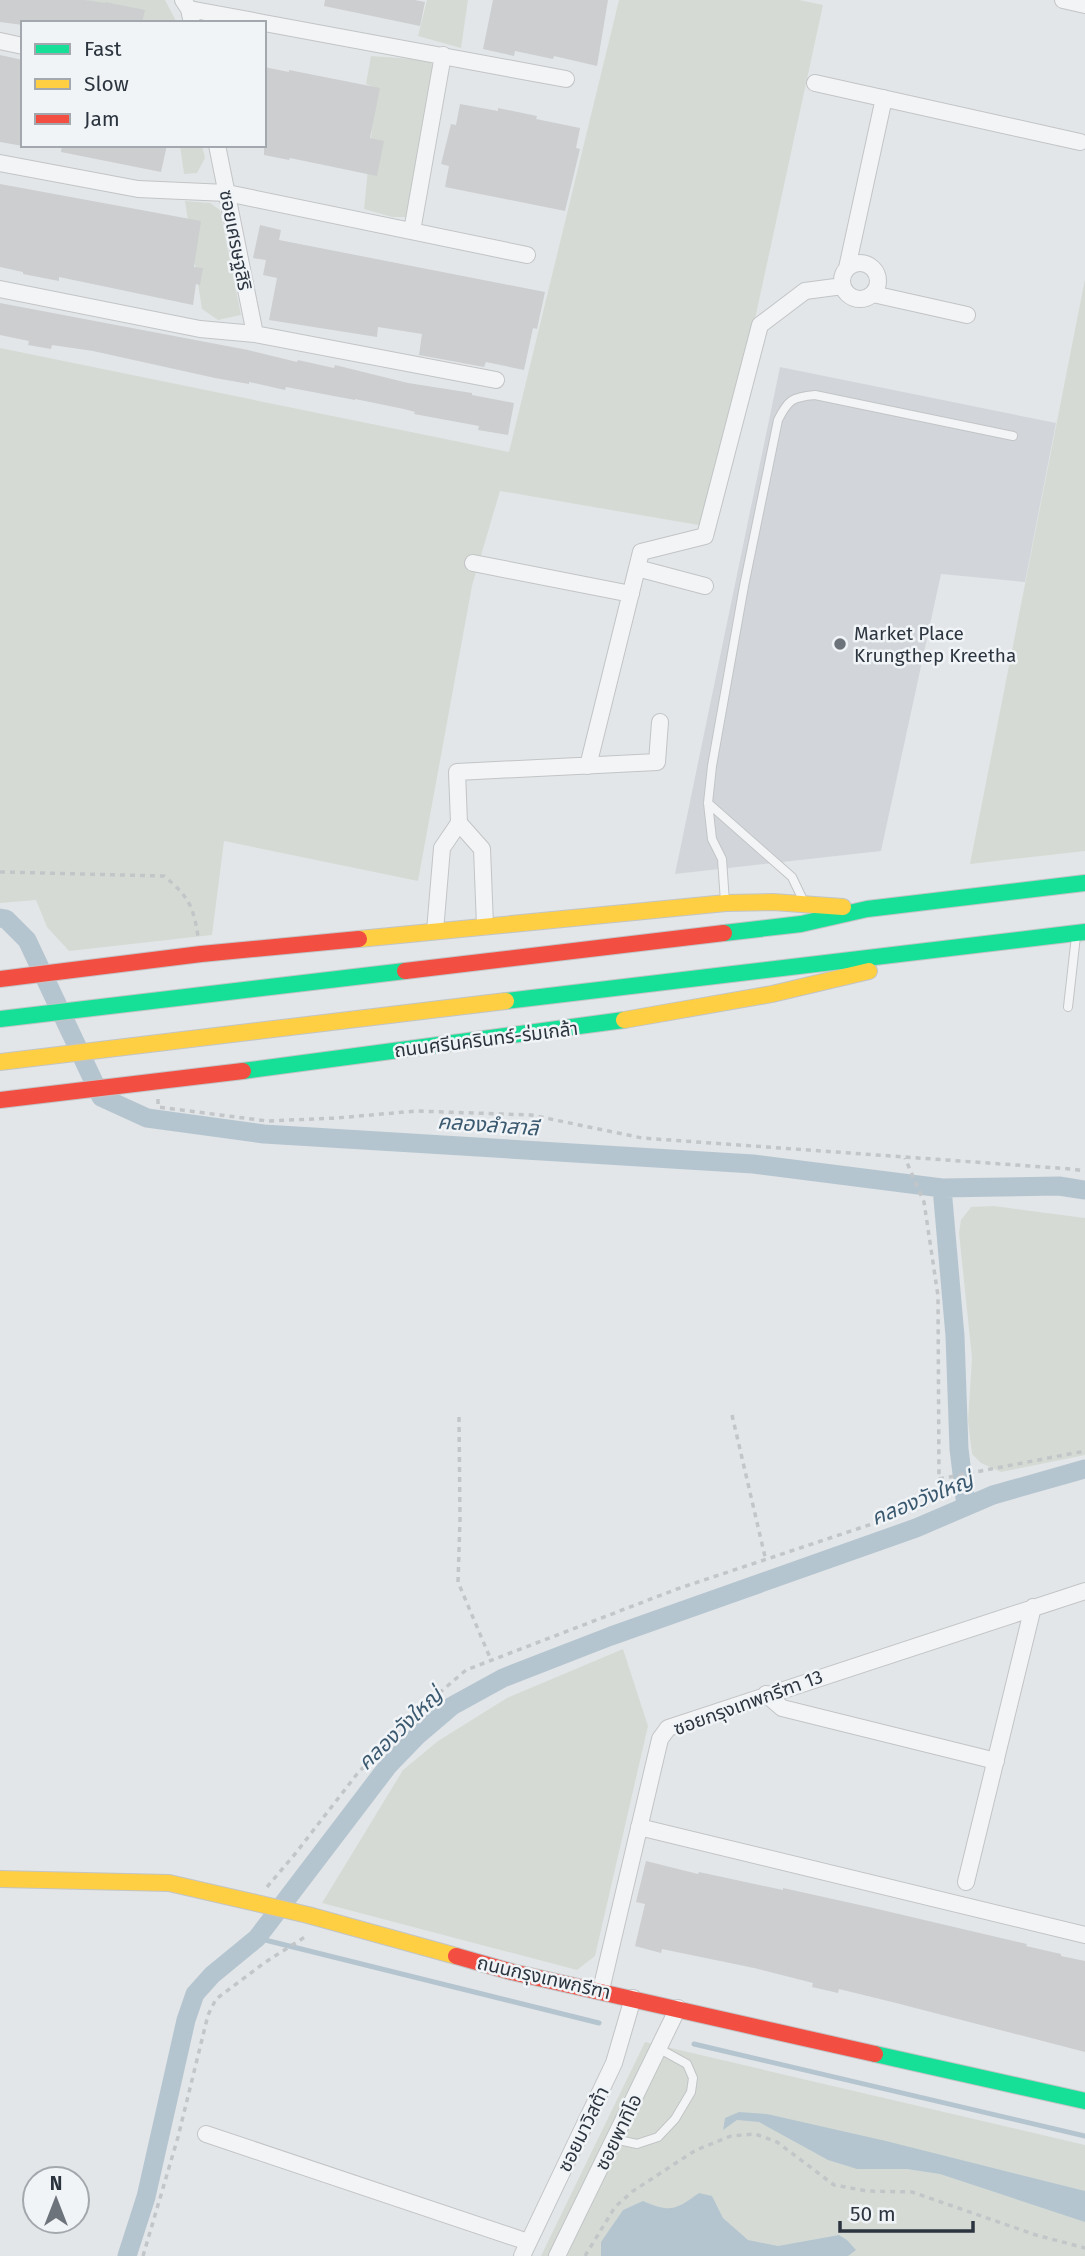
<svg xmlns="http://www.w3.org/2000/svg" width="1085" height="2256" font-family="'Fira Sans','Noto Sans Thai',sans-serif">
<rect width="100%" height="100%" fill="#e3e6e8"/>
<path fill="#d2d6db" d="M780 367 1056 423 1025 582 941 574 881 851 675 874Z"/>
<path fill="#d5dbd4" d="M86 0H165L177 23H136Z
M427 0H468L461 48 418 36Z
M619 0H799L823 5 710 527 500 491 472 586 418 881 224 841 212 935 69 951 47 927 36 900 0 903V348L509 452Z
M371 56 431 60 433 71 409 217H392L364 209 376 88 366 84Z
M180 145H202L205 158 197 173 184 174Z
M185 201 210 203 220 210 241 315 218 320 202 309Z
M1085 279V851L970 864Z
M994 1206 1085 1218V1455L1001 1472 981 1463 972 1454 968 1421 972 1358 959 1233 961 1220 971 1207Z
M623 1649 648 1726 595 1956 577 1970 322 1903 403 1770 438 1741 507 1698Z
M645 2042 1085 2145V2256H541Z"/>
<path fill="#b5c5d0" d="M739 2112 767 2114 886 2141 1085 2191V2222L940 2174 907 2169H857L828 2160 759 2122 737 2120 723 2130 725 2118Z
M699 2193 712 2196 723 2218 748 2240 778 2246 839 2235 847 2240 856 2250 848 2256H601V2242L623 2210 643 2201C671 2213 675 2210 699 2193Z"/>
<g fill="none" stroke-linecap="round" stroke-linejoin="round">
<path stroke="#b5c5d0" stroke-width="5" d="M257 1938 599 2023
M694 2044 1085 2136"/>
<path stroke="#b5c5d0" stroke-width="19" d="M0 918 6 919 27 940 101 1097 147 1118 264 1134 753 1164 942 1188 1059 1186 1085 1190
M942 1188 955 1336 959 1449 966 1506
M127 2256 146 2197 186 2020 195 1994 212 1975 257 1938 388 1766 418 1735 452 1706 503 1678 611 1636 916 1528 993 1495 1085 1469"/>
</g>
<path fill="#ccced0" d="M0 0H85L105 3V2L145 10 142 23H23V25L0 22Z
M325 0H415L425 2 420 26 324 6Z
M493 0H608L597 66 554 56 553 59 515 51 514 56 483 49Z
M0 55 23 60V146L0 142Z
M264 67 289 72V70L380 88 370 138 384 141 377 176 290 158 289 160 264 155Z
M460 104 498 111V108L537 116 536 119 580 128 576 148 580 149 565 211 445 187 449 166 441 164 451 124 456 125Z
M62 145H167L161 172 61 152Z
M0 184 201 221 194 267 203 268 200 285 196 284 193 305 59 277V281L23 274V272L0 267Z
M260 225 281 230 279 240 545 292 537 329 533 328 524 370 486 362 484 367 419 355 422 334 378 327 377 337 269 320 277 278 263 275 266 260 253 258Z
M0 303 248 350 297 362 298 360 334 368 335 365 408 383 472 393V395L514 403 508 435 478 430 479 426 414 414 415 412 404 409 355 399V400L286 387 285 390 249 382V384L215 378 93 351 52 345 51 349 28 345 29 341 0 335Z
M646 1861 698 1874 699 1872 783 1890V1888L869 1907 1027 1944 1026 1946 1061 1954V1956L1085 1961V2052L896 2003 839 1989 838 1993 812 1987 813 1983 754 1968 662 1949 661 1953 635 1946 645 1904 636 1902Z"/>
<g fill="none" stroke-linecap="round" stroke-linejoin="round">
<g stroke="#c2c4c6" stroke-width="10">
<path id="lane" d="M708 803 792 877 803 900
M725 902 722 859 712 839 708 803 712 766 744 586 778 420C788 400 792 397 815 395L1013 436
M1068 1007 1076 936
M614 2139 637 2144 658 2137 675 2119 691 2092 693 2078 687 2064 658 2048"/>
</g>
<g stroke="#c2c4c6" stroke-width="18">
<path id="street" d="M183 0 189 9 192 23
M1063 0 1085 5
M189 9 264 23
M264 23 566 79
M0 41 23 46
M815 83 1080 142
M217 145 255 334
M0 163 138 189 227 193 527 255
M412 231 443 55
M842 281a18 18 0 1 1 36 0a18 18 0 1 1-36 0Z
M847 268 884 98
M0 289 200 329 255 334 496 380
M873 294 967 315
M473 563 631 594
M637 568 705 586
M588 766 641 552 705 536 760 325 805 291 843 286
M459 823 457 772 657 762 660 722
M435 931 442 848 459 823 482 849 485 926
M766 1694 782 1708 996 1761
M639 1827 1085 1935
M966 1882 1033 1607
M601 1990 660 1739 668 1728 1085 1591
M206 2134 528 2242
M522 2256 614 2063 633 1998
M557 2256 678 2008"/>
</g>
<g stroke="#c2c4c6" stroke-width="18">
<path id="fast" d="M724 933 801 924 867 909 1085 883
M506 1001 1085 932
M0 1019 405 971
M243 1071 624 1020
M875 2054 1085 2101"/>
</g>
<g stroke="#c2c4c6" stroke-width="18">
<path id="slow" d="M359 939 726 903 773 902 843 907
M624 1020 772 994 869 971
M0 1062 506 1001
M0 1879 169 1883 308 1915 456 1956"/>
</g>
<g stroke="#c2c4c6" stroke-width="18">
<path id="jam" d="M405 971 724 933
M0 979 201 954 359 939
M0 1100 243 1071
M456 1956 512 1972 875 2054"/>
</g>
<path stroke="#c3c6c8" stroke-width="3.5" stroke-dasharray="5 5" stroke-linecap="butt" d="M0 872 164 876C188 896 193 905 198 936
M158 1099V1107L267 1121 337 1118 416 1111 531 1115 642 1138 1071 1169 1085 1171
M732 1415 766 1561
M459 1417 460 1519 458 1582 491 1660
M939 1479 1085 1451
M267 1887 295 1854 357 1774 409 1719 466 1670 677 1589 929 1505 936 1493 939 1479 938 1296 924 1202 905 1158
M143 2256 178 2137 208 2015 216 1999 264 1963 308 1935
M585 2256 615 2207 633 2191 696 2150 731 2136 755 2134 777 2142 834 2185 867 2191 912 2192 1036 2235 1085 2248"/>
<use href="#lane" stroke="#f2f4f5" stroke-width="8"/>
<use href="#street" stroke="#f2f4f5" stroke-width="16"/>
<use href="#fast" stroke="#16e098" stroke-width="16"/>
<use href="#slow" stroke="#ffcf43" stroke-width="16"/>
<use href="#jam" stroke="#f24e42" stroke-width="16"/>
</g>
<circle fill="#6c737a" stroke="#f1f4f7" stroke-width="2.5" cx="840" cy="644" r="7"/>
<g text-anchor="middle" stroke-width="5" stroke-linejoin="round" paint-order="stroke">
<g font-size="19" fill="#2c353f" stroke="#f1f4f7">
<text transform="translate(236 240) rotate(79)" y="7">ซอยเศรษฐสิริ</text>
<text transform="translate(486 1039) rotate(-7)" y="7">ถนนศรีนครินทร์-ร่มเกล้า</text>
<text transform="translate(748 1702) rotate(-20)" y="7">ซอยกรุงเทพกรีฑา 13</text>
<text transform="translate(544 1977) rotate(13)" y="7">ถนนกรุงเทพกรีฑา</text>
<text transform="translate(583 2129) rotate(-64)" y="7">ซอยมาวิสต้า</text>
<text transform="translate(618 2132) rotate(-64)" y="7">ซอยพาทิโอ</text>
</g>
<g font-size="19" fill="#2c353f" stroke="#f1f4f7" text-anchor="start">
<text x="854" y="640">Market Place<tspan x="854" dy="22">Krungthep Kreetha</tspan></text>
</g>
<g font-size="21" font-style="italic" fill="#3a596f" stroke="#f1f4f7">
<text transform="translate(488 1125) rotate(4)" y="7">คลองลำสาลี</text>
<text transform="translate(922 1499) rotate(-22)" y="7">คลองวังใหญ่</text>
<text transform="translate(400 1729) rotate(-44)" y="7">คลองวังใหญ่</text>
</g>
</g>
<rect x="21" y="21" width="245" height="126" fill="#f1f4f7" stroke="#a2a8ad" stroke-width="2"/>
<rect x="35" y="44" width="35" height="10" fill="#16e098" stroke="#a2a8ad" stroke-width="2"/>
<text x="84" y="56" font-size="21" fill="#2c353f">Fast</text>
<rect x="35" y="79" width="35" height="10" fill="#ffcf43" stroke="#a2a8ad" stroke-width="2"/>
<text x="84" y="91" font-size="21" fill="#2c353f">Slow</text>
<rect x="35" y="114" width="35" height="10" fill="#f24e42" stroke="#a2a8ad" stroke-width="2"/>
<text x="84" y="126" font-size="21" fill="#2c353f">Jam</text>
<g transform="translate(56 2200)"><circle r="33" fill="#f1f4f7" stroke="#a2a8ad" stroke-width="2"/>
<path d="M0-5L12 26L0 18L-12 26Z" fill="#6c737a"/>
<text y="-10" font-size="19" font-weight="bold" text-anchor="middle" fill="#2c353f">N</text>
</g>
<path d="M840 2221v10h133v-10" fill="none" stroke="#2c353f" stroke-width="3.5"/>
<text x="850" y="2221" font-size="21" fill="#2c353f" stroke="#f1f4f7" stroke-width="5" paint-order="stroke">50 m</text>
</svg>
